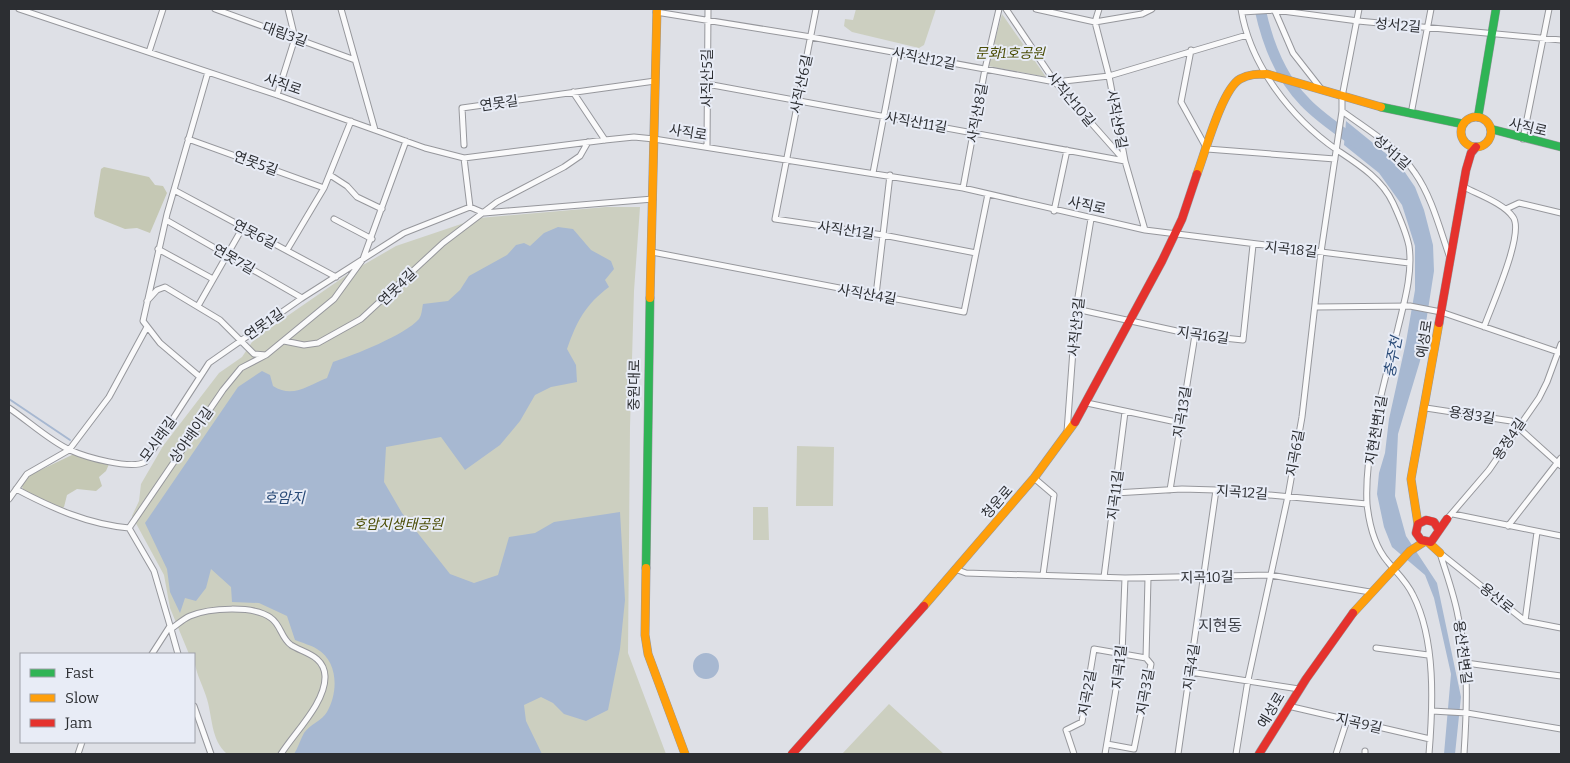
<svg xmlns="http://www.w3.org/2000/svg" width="1570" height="763" font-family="Bitter,'Noto Sans KR',serif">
<rect width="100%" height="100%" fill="#dee0e6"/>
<path fill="#cccfc0" d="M856 9H936L924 45 919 48 852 32 844 26 845 19 853 20Z
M1002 14 1046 77H1047L988 66Z
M606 207H640L634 291 630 427 628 653 666 754H227C210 739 213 716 206 696 201 681 194 670 194 654H189L170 608 164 575 132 516 139 501 141 484 163 446 219 373 242 357 254 339 351 272 396 246 479 218Z
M797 446 834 447 833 506H796Z
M753 507H768L769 540H753Z
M889 704 944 754H842Z"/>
<path fill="#c5c8b4" d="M104 167 149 177 155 185 163 186 167 193 150 233 137 228 125 229 95 217 94 213 101 169Z
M74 454 109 464 106 471 99 477 102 486 96 491 77 489 67 495 64 507 60 509 23 490 22 486 28 476Z"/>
<path fill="#a7b8d1" d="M1346 121 1400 165 1415 187 1424 210 1433 245 1434 271 1420 361 1398 434 1395 496 1406 536 1437 583 1461 697 1455 754H1444L1451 674 1434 598 1425 575 1392 547 1384 527 1377 494 1379 473 1385 453 1389 419 1406 342 1415 290V246L1402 205 1379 173 1344 145Z
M558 227 573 229 591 250 611 261 614 269 605 280 609 287C585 305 577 321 567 349L576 365 577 382 551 387 535 395 520 421 500 445 465 470 441 437 386 447 384 482 402 513 450 574 474 583 498 575 509 537 535 533 554 522 620 512 625 600 620 649 608 710 586 721 564 714 553 703 541 697 524 705 526 721 542 754H294C298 748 300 740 304 733 310 724 322 721 327 712 338 693 339 662 317 649 311 645 302 643 295 640L287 616 259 603 232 602 231 587 211 569 206 588 196 601 185 598 180 613 170 592 167 569 145 523 238 387 262 371 270 375 273 386C293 399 308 385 327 378L333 362C354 355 405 335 419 319 422 315 422 308 423 304L448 301 460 290 469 276 507 255 516 245 524 243 530 246 544 233Z
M693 666a13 13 0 1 1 26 0a13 13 0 1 1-26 0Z"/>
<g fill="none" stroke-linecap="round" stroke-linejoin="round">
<path stroke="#a7b8d1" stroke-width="2" d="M9 399 70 440"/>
<path stroke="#a7b8d1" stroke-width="11" d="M1260 9C1267 41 1281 78 1305 102 1319 117 1340 131 1357 143"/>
<g stroke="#96979c" stroke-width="7">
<path id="street" d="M19 9 277 95 425 148 464 158 605 140 634 137 654 139 963 188 1145 230 1409 263
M215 9 355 60
M341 9 375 130
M816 9 775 219 883 235 976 253
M1006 9 1055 82 1124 160
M1036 9 1095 22 1142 14 1152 9
M1099 9 1095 22 1109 76 1125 161 1145 230
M1241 9C1250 65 1291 118 1337 150 1358 164 1382 179 1393 203 1399 216 1406 232 1409 246 1413 273 1404 303 1398 328 1385 381 1364 449 1367 504 1369 523 1375 547 1388 562 1397 573 1407 582 1413 595 1436 640 1433 705 1429 754
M1274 9 1293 53 1322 90
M656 12 811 37 1055 82 1109 76 1247 35
M1242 12 1275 10 1358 21 1561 40
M1191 50 1181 102 1207 149 1335 159
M149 52 163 9
M707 84 1125 161
M573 92 605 140
M277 95 295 38 288 9
M1342 111C1366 129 1398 147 1415 173 1432 197 1440 230 1450 258
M1411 114 1431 9
M188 139 324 188
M1523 139 1549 9
M464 145 462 108 655 81
M707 147 708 9
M464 158 470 207
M873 173 896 52
M330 175 347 186 357 197 382 209
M1464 187C1479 195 1503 203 1513 217 1525 233 1491 307 1484 327
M963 188 985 69 999 9
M174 190 336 277
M1506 209 1519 203 1561 213
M1054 211 1067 150
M334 219 372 239
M166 220 302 298
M158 249 213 279
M287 250 324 188 351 121
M652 252 964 312 988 194
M876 295 890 175
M147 301 157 290 165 287 220 320 254 354 266 355 334 299 363 259 406 141
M198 306 243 227
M1316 307 1410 306 1441 312 1561 353
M1076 309 1195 335 1243 340 1253 245
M284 341 304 345 318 343 361 319 443 243 497 202 564 167 580 156 588 142
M266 355 241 368 223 390 129 528 154 571 171 629C177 625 183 619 190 616 209 608 254 605 271 618 281 625 281 638 291 645 303 653 324 655 325 676 326 702 295 732 281 754
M200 377 160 343 143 321 167 214 208 72
M1087 403 1181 423
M9 408C27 420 51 442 70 450 85 457 131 470 145 462L209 363 302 298 404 233 470 207 484 213 653 199
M1426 408 1511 421 1561 466
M1067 432 1076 309 1091 219
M1034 478 1054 495 1043 575
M16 489C52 508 87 524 129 528
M1170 490 1195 335
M1115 493 1182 489 1216 490 1367 504
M9 499 27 474 69 450 109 397 147 327
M1453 514 1561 536
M1447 519 1489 470 1539 398 1547 382 1561 344
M1508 526 1561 458
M1440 553C1446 573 1454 594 1458 616 1469 662 1467 708 1464 754
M1440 553 1525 621 1561 628
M955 569 966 573 1125 578 1270 575 1370 592
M1104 577 1125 412
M1525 621 1537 532
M171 629 178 654
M1376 648 1428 655
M152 654 170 626
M1466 663 1561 676
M1190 672 1299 689
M194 706 211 754
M1288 706 1430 739
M1432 711 1467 713 1561 729
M1107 744 1134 749 1151 664 1146 658 1148 578
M78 754 82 742
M1074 754 1066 730 1082 722 1094 649 1146 658
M1105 754 1122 654 1125 578
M1178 754 1216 490
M1236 754 1248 680 1288 496 1302 417 1321 252 1342 111V97L1359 9
M1336 754 1347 720
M1365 754V751"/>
</g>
<g stroke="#96979c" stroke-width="9">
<path id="fast" d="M1381 107 1463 124
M1478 117 1496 9
M1491 129 1561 147
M646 568 650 298"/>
</g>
<g stroke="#96979c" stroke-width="9">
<path id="slow" d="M1461 132a15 15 0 1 1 30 0a15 15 0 1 1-30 0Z
M1197 174C1205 153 1222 89 1240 79 1249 74 1258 74 1267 74L1381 107
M650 298 657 9
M1418 524 1411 479 1439 323
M1428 542 1440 553
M646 568 645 635 648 654 685 754
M924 606 1034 478 1075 422
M1353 613 1410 551 1424 542"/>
</g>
<g stroke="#96979c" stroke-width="9">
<path id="jam" d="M1439 323 1466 170 1471 153 1476 147
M1075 422 1162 261 1182 219 1197 174
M1439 530 1434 522 1426 520 1418 524 1416 533 1421 540 1431 542 1447 519
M792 754 924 606
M1259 754 1306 679 1353 613"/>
</g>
<use href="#street" stroke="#fafafb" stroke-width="5"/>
<use href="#fast" stroke="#30b455" stroke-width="8"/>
<use href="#slow" stroke="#ff9f0a" stroke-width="8"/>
<use href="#jam" stroke="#e5322d" stroke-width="8"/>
</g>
<g text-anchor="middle" stroke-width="4" stroke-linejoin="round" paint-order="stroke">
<g font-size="14" fill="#2c2e32" stroke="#e8ecf6">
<text transform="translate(1398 25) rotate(5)" y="5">성서2길</text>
<text transform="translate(285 34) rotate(20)" y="5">대림3길</text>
<text transform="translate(924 58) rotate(11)" y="5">사직산12길</text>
<text transform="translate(707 78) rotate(-90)" y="5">사직산5길</text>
<text transform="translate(283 84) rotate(19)" y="5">사직로</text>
<text transform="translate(801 84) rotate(-78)" y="5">사직산6길</text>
<text transform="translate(1071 99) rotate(50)" y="5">사직산10길</text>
<text transform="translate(499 103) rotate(-8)" y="5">연못길</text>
<text transform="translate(977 113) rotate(-80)" y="5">사직산8길</text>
<text transform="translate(1117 119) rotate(79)" y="5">사직산9길</text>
<text transform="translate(916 122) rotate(10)" y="5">사직산11길</text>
<text transform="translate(1528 127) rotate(13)" y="5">사직로</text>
<text transform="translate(688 132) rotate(9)" y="5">사직로</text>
<text transform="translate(1392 152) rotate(42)" y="5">성서1길</text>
<text transform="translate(256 163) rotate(20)" y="5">연못5길</text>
<text transform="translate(1087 205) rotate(12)" y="5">사직로</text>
<text transform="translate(846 230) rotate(8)" y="5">사직산1길</text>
<text transform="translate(255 234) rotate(28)" y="5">연못6길</text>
<text transform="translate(1291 249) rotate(6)" y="5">지곡18길</text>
<text transform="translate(234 259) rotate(30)" y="5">연못7길</text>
<text transform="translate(397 287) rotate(-44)" y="5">연못4길</text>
<text transform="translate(867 294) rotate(10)" y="5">사직산4길</text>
<text transform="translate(264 324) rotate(-35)" y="5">연못1길</text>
<text transform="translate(1076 327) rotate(-84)" y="5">사직산3길</text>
<text transform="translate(1203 335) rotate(8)" y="5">지곡16길</text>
<text transform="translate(1424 339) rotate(-81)" y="5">예성로</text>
<text transform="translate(634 385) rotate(-89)" y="5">중원대로</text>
<text transform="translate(1182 412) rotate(-81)" y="5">지곡13길</text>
<text transform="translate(1472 415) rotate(9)" y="5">용정3길</text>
<text transform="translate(1376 430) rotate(-80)" y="5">지현천변1길</text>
<text transform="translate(191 435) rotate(-55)" y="5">상아배이길</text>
<text transform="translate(158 439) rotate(-54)" y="5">모시래길</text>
<text transform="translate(1509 439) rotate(-56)" y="5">용정4길</text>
<text transform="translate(1295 453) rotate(-80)" y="5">지곡6길</text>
<text transform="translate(1242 492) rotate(4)" y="5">지곡12길</text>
<text transform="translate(1115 495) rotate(-83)" y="5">지곡11길</text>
<text transform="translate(997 502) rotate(-49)" y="5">청운로</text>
<text transform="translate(1207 577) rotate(-1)" y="5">지곡10길</text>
<text transform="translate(1497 598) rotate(39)" y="5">용산로</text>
<text transform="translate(1463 652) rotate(83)" y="5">용산천변길</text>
<text transform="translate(1119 667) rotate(-84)" y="5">지곡1길</text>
<text transform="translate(1191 667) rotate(-82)" y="5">지곡4길</text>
<text transform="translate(1145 692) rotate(-80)" y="5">지곡3길</text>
<text transform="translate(1087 693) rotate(-80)" y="5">지곡2길</text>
<text transform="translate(1271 710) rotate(-59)" y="5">예성로</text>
<text transform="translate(1359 723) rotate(13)" y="5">지곡9길</text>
</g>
<g font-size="14" font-style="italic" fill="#4b4d05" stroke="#e8ecf6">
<text x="1010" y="58">문화1호공원</text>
<text x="398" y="529">호암지생태공원</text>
</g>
<g font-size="15" font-style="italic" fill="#294a77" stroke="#e8ecf6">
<text transform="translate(1393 357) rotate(-79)" y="5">충주천</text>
<text x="284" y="503">호암지</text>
</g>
<g font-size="16" fill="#42454d" stroke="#e8ecf6">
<text x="1220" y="631">지현동</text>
</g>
</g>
<rect width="1570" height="763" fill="none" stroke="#2c2e32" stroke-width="20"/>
<rect x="20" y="653" width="175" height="90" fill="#e8ecf6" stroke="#9da0a8"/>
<rect x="30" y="669" width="25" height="8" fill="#30b455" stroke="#9da0a8"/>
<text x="65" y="678" font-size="15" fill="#2c2e32">Fast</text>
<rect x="30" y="694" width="25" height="8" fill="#ff9f0a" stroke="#9da0a8"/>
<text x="65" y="703" font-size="15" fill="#2c2e32">Slow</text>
<rect x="30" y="719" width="25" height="8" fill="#e5322d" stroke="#9da0a8"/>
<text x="65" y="728" font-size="15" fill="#2c2e32">Jam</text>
</svg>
